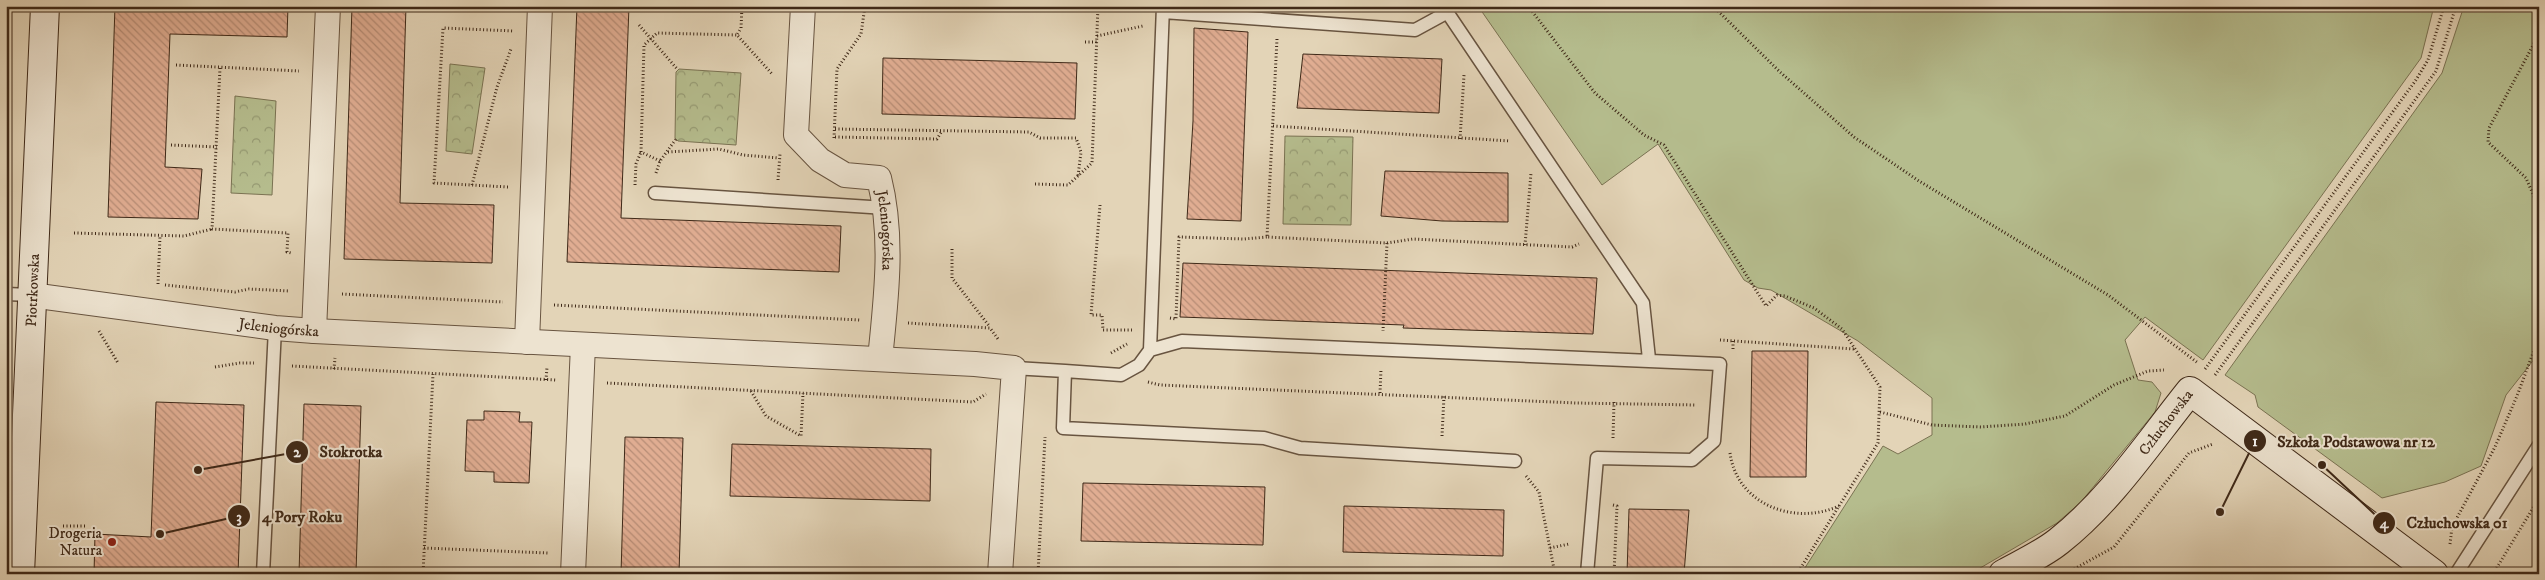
<svg xmlns="http://www.w3.org/2000/svg" width="2545" height="580" font-family="'IM FELL DW Pica',serif">
<defs>
<pattern id="park-crowns" width="20" height="18" patternUnits="userSpaceOnUse" patternTransform="scale(1.25)"><rect width="20" height="18" fill="#b5bc8d"/><path d="M2 6a3 3 0 1 1 6 0M12 15a3 3 0 1 1 6 0" fill="none" stroke="#959972"/></pattern>
<pattern id="building-back-hatch" width="6" height="6" patternUnits="userSpaceOnUse" patternTransform="scale(1.25)"><rect width="6" height="6" fill="#e0ad92"/><path d="M-1 5l2 2M0 0l6 6M5-1l2 2" fill="none" stroke="#b78d76"/></pattern>
</defs>
<rect width="100%" height="100%" fill="#e3d4b7"/>
<filter id="stains"><feTurbulence type="fractalNoise" baseFrequency=".004" numOctaves="4"/><feColorMatrix values="0 0 0 0 .2 0 0 0 0 .09 0 0 0 0 .02 0 0 0 .5 -.17"/></filter>
<radialGradient id="worn" r=".72"><stop offset=".6" stop-color="#630" stop-opacity="0"/><stop offset="1" stop-color="#630" stop-opacity=".3"/></radialGradient>
<path fill="#b5bc8d" stroke="#7a7252" d="M1478 6H2434L2421 58 2203 360 2145 317 2125 340 2138 380 2152 382 2161 393 2155 412 2081 502 2057 523 1970 574H1801L1883 446 1898 454 1932 435V398L1858 341 1771 290 1758 288 1744 280 1658 144 1602 185Z
M2464 6H2539V353L2506 395 2481 466 2445 482 2382 498 2258 407 2255 395 2225 375 2442 73Z"/>
<path fill="url(#park-crowns)" stroke="#7a7252" d="M450 64 485 68 472 154 446 151Z
M679 69 741 73 736 145 678 141 675 138 676 72Z
M235 96 276 101 272 195 231 193Z
M1285 136 1353 137 1351 225 1283 224Z"/>
<path fill="url(#building-back-hatch)" stroke="#3f2918" d="M115 6H288L287 37 170 34 165 167 202 169 198 219 108 217Z
M352 6H406L400 203 494 205 492 263 344 259Z
M577 6H629L621 218 841 226 839 272 567 262Z
M1194 28 1248 32 1241 221 1187 219 1193 121Z
M1303 54 1442 59 1439 113 1297 108Z
M883 58 1077 63 1075 119 882 114Z
M1385 171 1508 173V222L1442 221 1381 216Z
M1183 263 1597 278 1593 334 1403 328 1404 325 1180 317Z
M1752 351H1808L1806 477H1750Z
M156 402 244 405 238 574H94L95 534 151 537Z
M304 404 361 406 356 574H299Z
M484 411 520 412 519 422H532L529 483 494 482V472L465 471 467 420H484Z
M625 437 683 438 679 574H621Z
M732 444 931 449 930 501 730 496Z
M1083 483 1265 487 1263 545 1081 541Z
M1344 506 1504 510 1503 556 1343 552Z
M1629 509 1689 510 1684 574H1627Z"/>
<g fill="none" stroke-linecap="round" stroke-linejoin="round">
<g stroke="#685440" stroke-width="15">
<path id="lane" d="M1163 6 1150 350 1182 341 1720 364 1714 441 1692 460 1597 458 1587 574
M1443 6 1643 303 1649 359
M1163 12 1415 30 1448 12
M655 193 886 208
M6 294 31 295
M1014 368 1065 371 1063 428 1264 438 1300 448 1515 461
M1065 371 1121 375 1139 365 1150 350
M263 574 275 328
M2456 574 2539 445"/>
</g>
<g stroke="#685440" stroke-width="26">
<g id="street">
<path id="s1" d="M803 6 796 135 820 160 845 175 879 178C894 237 886 299 880 359"/>
<path id="s2" d="M31 295 275 328 314 331 975 364 1014 368 1000 574"/>
<path d="M314 331 328 6"/>
<path d="M527 342 540 6"/>
<path d="M573 574 583 345"/>
</g>
</g>
<g stroke="#3f2918" stroke-width="30">
<g id="secondary">
<path id="s3" d="M20 574 45 6"/>
<path id="s4" d="M2003 574C2021 564 2043 554 2059 541 2111 500 2149 442 2190 391L2434 574"/>
</g>
</g>
<path stroke="#3f2918" stroke-width="3" stroke-dasharray="1 2.5" stroke-linecap="butt" d="M742 6 741 28 737 35 773 75
M1528 6 1595 93 1644 135 1664 145 1766 306 1777 295 1785 296 1814 308 1842 329 1880 387 1878 443 1797 574
M1713 6 1780 72 1854 137 1919 181 2108 295 2198 363
M639 25 678 70
M2539 34 2489 128 2488 142 2526 178 2539 208
M1097 36 1143 26
M1277 39 1267 237 1387 243 1383 331
M1085 42H1097
M176 65 299 71
M220 68 212 229 288 233 287 252 291 253
M1273 126 1510 141
M835 129 1029 132 1040 138H1076L1081 152 1078 176
M835 137 937 139 942 131
M834 138 837 69 861 34 865 6
M1460 139 1464 75
M171 145 217 147
M668 152 719 149 743 155 779 158
M660 161 641 152 644 45 657 33 737 35
M656 173 660 161 676 139
M778 180 780 154
M1035 184 1068 185 1092 163 1098 6
M472 185 497 87 511 49
M635 185 636 164 641 152
M508 187 434 183 443 28 514 31
M1100 205 1091 315H1102L1103 330H1132
M74 233 184 236 212 229
M1387 243 1413 239 1572 247 1579 244
M1525 245 1531 173
M952 249V278L990 327
M158 284 160 236
M165 285 235 292 249 289 290 291
M342 294 503 302
M554 305 860 320
M1170 318 1176 319 1179 237 1244 239 1267 237
M908 323 990 328 998 339
M99 331 118 363
M1720 340 1854 349
M1733 349V341
M1111 353 1127 344
M292 366 556 380
M215 367 240 363H254
M334 369 335 358
M2205 369 2416 80 2428 60 2444 6
M2215 375 2436 71 2456 6
M546 380 547 367
M1148 382 1160 385 1576 403 1696 405
M607 383 973 402 986 394
M751 391 766 416 801 436 803 393
M1380 393 1381 369
M1880 412 1932 425 1981 427 2025 424 2065 416 2114 385 2148 371 2164 370
M1442 436 1444 396
M1613 438 1614 402
M1730 453C1737 505 1795 526 1839 506
M1526 476 1539 492 1555 574
M1613 505 1617 506 1614 574
M63 526H86
M2450 544 2452 527 2495 447 2517 396 2539 337
M424 548 548 553
M1550 548 1569 544
M423 574 433 374
M1038 574 1045 437
M2065 574 2114 547 2189 453 2213 444
M2493 574 2539 498"/>
<use href="#lane" stroke="#ede3d0" stroke-width="12"/>
<use href="#street" stroke="#ede3d0" stroke-width="24"/>
<use href="#secondary" stroke="#ede3d0" stroke-width="28"/>
</g>
<circle fill="#8f2418" stroke="#ede3d0" stroke-width="2" cx="112" cy="542" r="5"/>
<g text-anchor="middle" stroke-width="4" stroke-linejoin="round" paint-order="stroke">
<g font-size="15" fill="#3f2918" stroke="#ede3d0">
<text dy="5" stroke="none"><textPath href="#s1" startOffset="280">Jeleniogórska</textPath></text>
<text dy="5" stroke="none"><textPath href="#s3" startOffset="284">Piotrkowska</textPath></text>
<text dy="5" stroke="none"><textPath href="#s2" startOffset="250">Jeleniogórska</textPath></text>
<text dy="5" stroke="none"><textPath href="#s4" startOffset="225">Człuchowska</textPath></text>
</g>
<g font-size="15" fill="#3f2918" stroke="#ede3d0" text-anchor="end">
<text x="102" y="538">Drogeria<tspan x="102" dy="17">Natura</tspan></text>
</g>
</g>
<path fill="none" stroke="#3f2918" stroke-width="2" d="M2220 512L2255 441M198 470L297 452M160 534L239 516M2322 465L2384 523"/>
<g fill="#3f2918" stroke="#ede3d0" stroke-width="2">
<circle cx="2220" cy="512" r="5"/>
<circle cx="198" cy="470" r="5"/>
<circle cx="160" cy="534" r="5"/>
<circle cx="2322" cy="465" r="5"/>
<circle cx="2255" cy="441" r="12"/>
<circle cx="297" cy="452" r="12"/>
<circle cx="239" cy="516" r="12"/>
<circle cx="2384" cy="523" r="12"/>
</g>
<g font-size="15" text-anchor="middle" font-weight="bold" fill="#fff">
<text x="2255" y="446">1</text>
<text x="297" y="457">2</text>
<text x="239" y="522">3</text>
<text x="2384" y="528">4</text>
</g>
<g font-size="16" text-anchor="middle" font-weight="bold" fill="#3f2918" stroke="#ede3d0" stroke-width="4" stroke-linejoin="round" paint-order="stroke">
<text x="2356" y="447">Szkoła Podstawowa nr 12</text>
<text x="351" y="457">Stokrotka</text>
<text x="302" y="522">4 Pory Roku</text>
<text x="2457" y="528">Człuchowska 01</text>
</g>
<rect width="2545" height="580" fill="none" stroke="#e3d4b7" stroke-width="25"/>
<rect x="8" y="8" width="2530" height="565" fill="none" stroke="#3f2918" stroke-width="2.5"/>
<rect x="12" y="12" width="2520" height="555" fill="none" stroke="#3f2918"/>
<rect width="100%" height="100%" filter="url(#stains)"/>
<rect width="100%" height="100%" fill="url(#worn)"/>
</svg>
